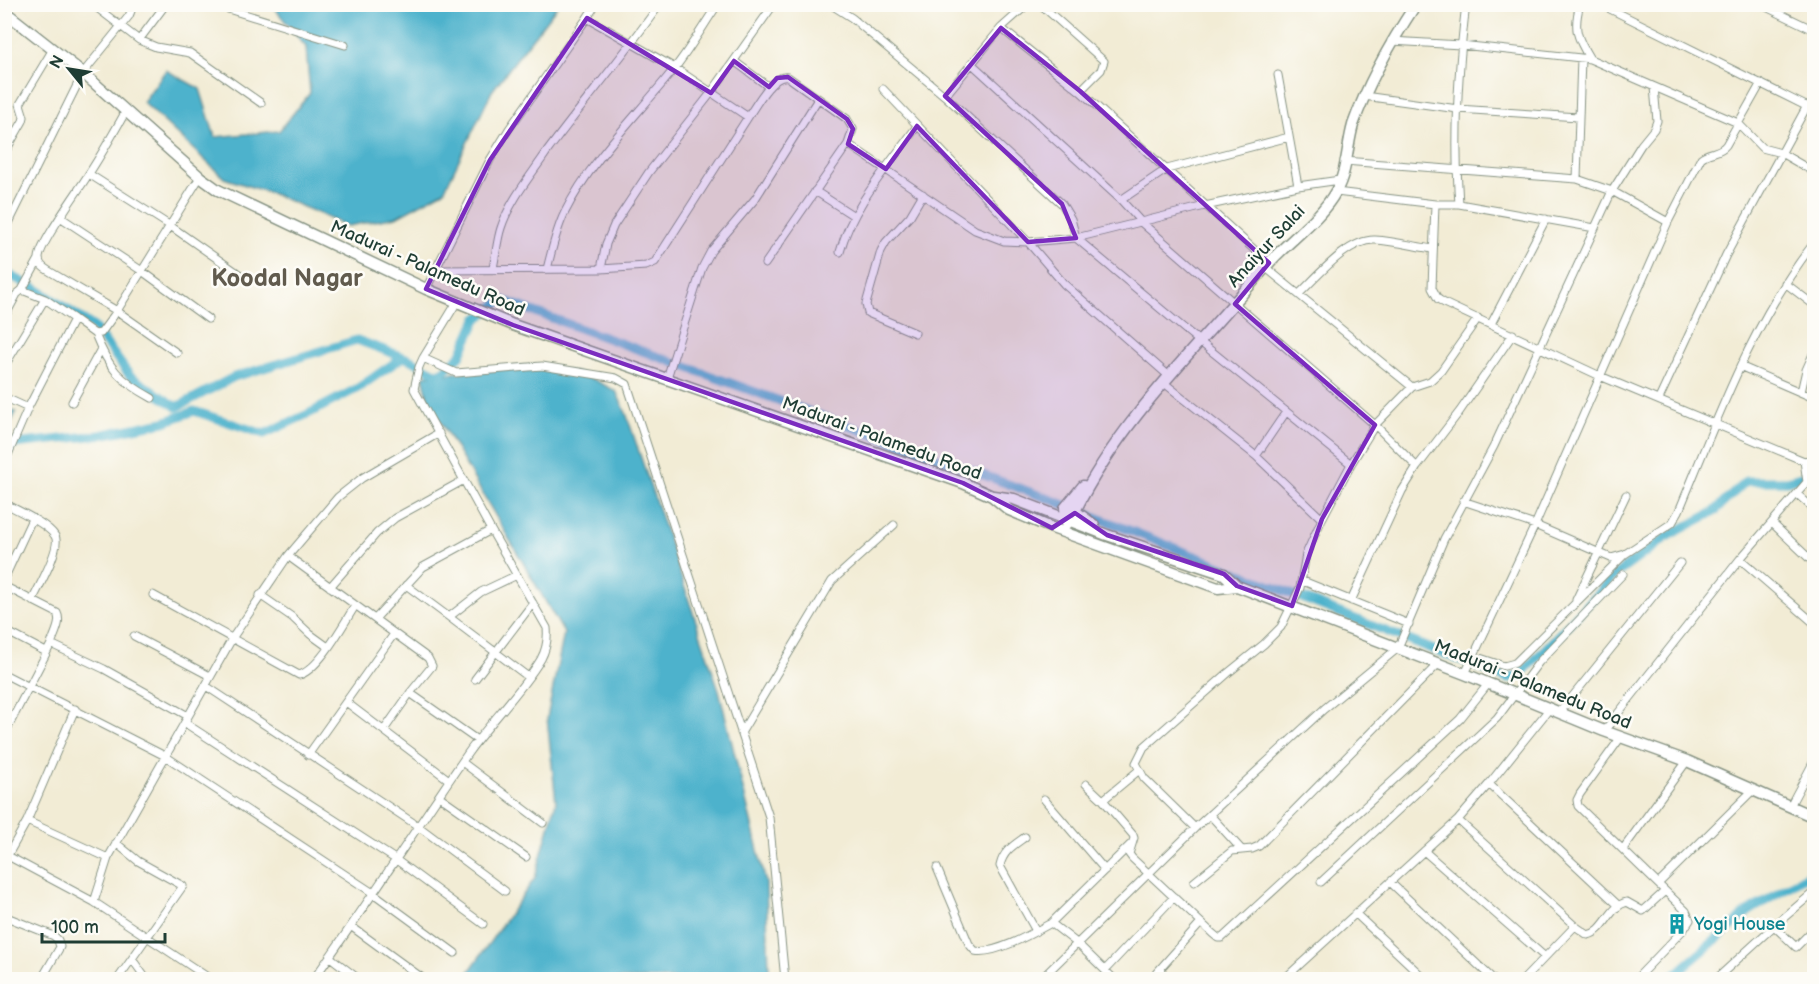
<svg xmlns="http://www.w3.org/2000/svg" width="1819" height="984" font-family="'Balsamiq Sans',sans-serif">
<rect width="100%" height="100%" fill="#fdfcf7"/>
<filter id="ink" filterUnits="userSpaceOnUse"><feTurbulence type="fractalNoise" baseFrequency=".0167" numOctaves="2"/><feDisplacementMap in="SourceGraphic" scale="12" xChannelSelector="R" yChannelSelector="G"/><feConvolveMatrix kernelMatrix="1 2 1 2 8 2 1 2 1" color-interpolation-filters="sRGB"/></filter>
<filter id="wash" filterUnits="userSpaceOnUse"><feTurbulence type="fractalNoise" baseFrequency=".008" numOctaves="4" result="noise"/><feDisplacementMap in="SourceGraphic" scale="24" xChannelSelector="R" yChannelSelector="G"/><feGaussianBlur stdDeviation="1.35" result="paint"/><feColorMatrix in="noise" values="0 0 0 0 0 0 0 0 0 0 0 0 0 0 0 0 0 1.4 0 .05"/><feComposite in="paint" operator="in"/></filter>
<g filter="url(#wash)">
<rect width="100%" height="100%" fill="#f2ecd5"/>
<path fill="#4db2cc" stroke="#367880" stroke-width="1.5" d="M272 5H558L492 91 444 191 396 217 348 226 273 194 224 178 143 102 166 70 200 89 215 137 279 131 310 93 306 47Z
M535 365 583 374 616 391 626 413 719 690 766 883 769 970 773 979H464L535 878 556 802 547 718 564 633 429 402 423 376Z
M5 407 16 412 5 436 4 407Z"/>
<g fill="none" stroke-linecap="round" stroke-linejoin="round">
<path stroke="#4db2cc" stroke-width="9" d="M4 272 40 291 94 327 130 376 177 407 234 377 357 340 403 357
M4 445 100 435 164 422 194 411 264 434 310 413 358 388 403 357C417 361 427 371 440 374L460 356 477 319 502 300 1055 501 1508 679 1521 674 1616 574 1668 536 1714 512 1746 481H1787L1814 473
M1669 980 1748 912 1814 871"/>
</g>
</g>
<g filter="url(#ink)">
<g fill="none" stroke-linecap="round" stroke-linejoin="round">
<g stroke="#889484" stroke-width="9">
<path id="street" d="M92 4 139 40 156 47 190 53 261 103
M212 4 345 45
M830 4 852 18 945 96
M1028 4 1001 28 945 96 1062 204 1071 219 1076 238 1199 341 1351 464
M1040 4 1104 61 1101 70 1080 91
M1580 4C1573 29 1577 38 1590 59
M1600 4 1814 110
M1760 4 1814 30
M587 18 596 4
M1001 28 1080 91 1269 263
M139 40 166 4
M1391 41 1461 45 1590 59 1738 123 1762 148 1781 153 1814 172
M734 61 769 87
M971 63 1121 200 1142 223 1375 425 1417 467
M1278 75 1298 186
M883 89 1028 242 1076 238 1205 206 1298 186 1340 180
M1364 96 1458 109 1578 117
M126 111C114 132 102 154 88 175 79 190 40 243 39 258 39 265 44 268 49 271L117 311 177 353
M4 154 23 121 24 117 20 104 53 49
M1344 161 1577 179 1612 191 1668 222
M89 174 169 225 242 276
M1577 179 1581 58
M815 191 854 216
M1336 192 1435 204 1432 288 1438 299 1446 304 1600 376 1804 461 1807 482 1740 559 1814 623
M1121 200 1167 169 1289 137
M1435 204H1459L1595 228
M1459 204C1454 138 1458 70 1466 4
M60 217 142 271 208 319
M4 233 83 73 129 16 131 11 130 4
M840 252C852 206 890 164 917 126
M765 264 848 144
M1265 267 1412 387
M493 268C496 255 497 240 501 228 510 200 530 177 546 153 583 103 624 55 660 4
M547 269C552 250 556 230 565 212 592 158 637 116 674 69 690 49 703 26 718 4
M601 269 646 266 655 262 748 117
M437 270 601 269 606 244 614 225 649 172 711 93 774 4
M1785 283 1814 305
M426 289 490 160 509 129 587 18 675 68 748 117C756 105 773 73 788 77L847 119 853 129 848 144 975 230 1004 241 1028 242 1064 284 1169 376
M22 290 39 259
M1299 294C1318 276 1348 239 1375 240 1394 241 1413 246 1432 249
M4 318 17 294 22 290 45 299
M1491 324 1546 219
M915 333 868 313 866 304 881 251 886 242 910 216 923 194
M95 334C109 369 119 380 152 398
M423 358 456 373 542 366 616 378 627 384 769 817 785 980
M4 367 45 299 74 319
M1742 367 1814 398
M667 378 702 268 711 251 755 199 818 99
M1163 382 1256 456 1322 519
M1801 392 1806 370 1814 352
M4 397 28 408
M1659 399 1726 255 1807 106
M72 402 101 349
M1256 456 1286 412
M1804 461 1814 459
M4 464 28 408 74 319 95 334 101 333 117 311 200 177
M1797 494 1814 509
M1463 501 1535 525 1611 558 1625 554 1672 523 1679 511C1717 420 1752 322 1814 243
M4 503C17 510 48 524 55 536 62 547 38 588 32 601
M1772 523 1814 563
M288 556 428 658 432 666 410 693 477 740
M4 579 32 519
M1303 581 1409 624
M406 585 449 617 481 592 517 575
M4 586 57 613C62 622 54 635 51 644
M330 587 377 533 395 518 464 480
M153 595 299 675C319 670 344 623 355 606
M260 595 292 617 310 634 328 647
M1576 600 1626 495
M1351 601 1402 491 1417 467 1460 411 1513 334
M449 617 527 676
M375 619 423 567 491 530
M4 630 46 652
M134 636 210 676
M1474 656 1504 666 1515 663 1623 556
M4 674 165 756 373 893 455 953
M1465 674 1535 525 1668 222 1701 158C1709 151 1719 154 1726 145L1761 83
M475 679 533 603
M206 686 418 826 505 891
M346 702 449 780
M1560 712 1680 563
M185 723 395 859 483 924
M384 730 410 693
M1604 731 1740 559
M741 733 832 581 894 525
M4 735 51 644 104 669 188 716
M1621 737 1580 794 1577 800 1578 806 1658 884
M308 755 394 634
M462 762 543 823
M1086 784 1103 800 1133 835 1134 838 1129 854 1132 858 1212 933 1218 938H1222L1460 719 1488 684
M1489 784 1618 905
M439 796 526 857
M1044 799 1105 870
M1103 800 1138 771
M1790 806 1814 761
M1210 815 1241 849
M1458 820 1575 926 1588 935C1606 931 1609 906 1627 902L1643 911 1665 891
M27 821 108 858 233 637 288 556 338 497 362 478 439 433
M1195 828 1144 778 1136 763 1144 747 1228 673 1264 644 1281 627 1300 588 1306 554 1322 519 1351 464 1375 425 1412 387 1430 381 1441 371 1478 318
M1025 837C1014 845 1003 851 1000 866L1036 931
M116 843 138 861 183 886 117 980
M1623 849 1687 761
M1424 851 1545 957
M8 856 94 902 212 980
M4 862 27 821 75 709
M937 868 969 944 975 951C995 955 1033 933 1051 923L1130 845
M1194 882 1232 851 1252 849 1259 846 1438 664
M1321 882 1497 718 1539 662 1623 574
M1390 882 1494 980
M94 902 108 858
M1355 913 1426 980
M4 916 54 936 58 940 60 947 41 980
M1051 923 1078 944 1115 980
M1774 926 1814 892
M352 927 425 980
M330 957 360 980
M132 959 147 980
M1161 968 1165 980
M1105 970 1174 897
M313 980C367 905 416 828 468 753 491 721 521 692 541 659 547 648 548 639 547 628L491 530 414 389 419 367 423 358 457 302
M1040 980 1195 828 1324 709 1398 648 1444 539 1494 446 1612 191 1641 145 1654 129 1657 121 1654 87
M1150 980 1201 923
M1283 980 1458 820 1489 784 1550 708
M1523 980 1575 926
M1635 980 1684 929 1690 920 1686 911 1658 884 1753 790
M1715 980 1774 926 1796 947 1814 929"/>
</g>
<g stroke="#889484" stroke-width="13">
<path id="primary" d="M4 11 83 73 200 177 218 190 426 289 513 325 963 483 992 496 1009 510 1052 528 1218 588 1237 586
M993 496 1014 499 1107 535 1224 574 1237 586 1465 674 1604 731 1687 761 1814 817
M1067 524 1065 508 1083 486
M1094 525 1075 511C1124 414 1199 346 1268 264 1289 240 1320 220 1336 191 1347 172 1347 146 1353 125 1368 82 1391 42 1416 4"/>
</g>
<use href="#street" stroke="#fff" stroke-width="7"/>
<use href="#primary" stroke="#fff" stroke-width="10"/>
</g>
</g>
<path fill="#7b2cbf" fill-opacity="0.2" stroke="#7b2cbf" stroke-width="4.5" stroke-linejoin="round" d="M587 18 711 93 734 61 769 87 777 78 788 77 847 119 853 129 848 144 886 169 917 126 1028 242 1076 238 1062 204 945 96 1001 28 1080 91 1269 263 1235 304 1375 425 1322 519 1292 606 1237 586 1224 574 1107 535 1075 513 1052 528 963 483 513 325 426 289 490 160Z"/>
<defs>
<g id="building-bare" transform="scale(1.62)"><path d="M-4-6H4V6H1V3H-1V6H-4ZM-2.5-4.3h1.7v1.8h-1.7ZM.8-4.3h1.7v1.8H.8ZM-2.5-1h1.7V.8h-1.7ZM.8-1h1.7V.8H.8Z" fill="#0f9aa8" stroke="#fdfcf7" stroke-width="2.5" paint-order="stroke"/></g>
</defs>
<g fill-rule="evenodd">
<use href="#building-bare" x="1677" y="924"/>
</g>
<g text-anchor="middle" stroke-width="5" stroke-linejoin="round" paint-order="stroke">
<g font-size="18" fill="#1f3d34" stroke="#fdfcf7">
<text transform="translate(1266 246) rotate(-47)" y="6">Anaiyur Salai</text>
<text transform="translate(428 268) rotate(24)" y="6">Madurai - Palamedu Road</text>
<text transform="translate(882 438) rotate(20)" y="6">Madurai - Palamedu Road</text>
<text transform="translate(1533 684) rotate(22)" y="6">Madurai - Palamedu Road</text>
</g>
<g font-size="18" fill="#0d838f" stroke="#fdfcf7" text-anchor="start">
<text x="1694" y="930">Yogi House</text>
</g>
<g font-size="24" font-weight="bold" fill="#615b4e" stroke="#fdfcf7">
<text x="287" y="286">Koodal Nagar</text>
</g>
</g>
<rect width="1819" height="984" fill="none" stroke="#fdfcf7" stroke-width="24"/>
<g transform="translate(69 69) rotate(300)" stroke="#fdfcf7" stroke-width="4.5" paint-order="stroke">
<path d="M0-4.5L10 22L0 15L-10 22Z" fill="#1f3d34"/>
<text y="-9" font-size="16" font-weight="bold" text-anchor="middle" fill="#1f3d34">N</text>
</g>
<path d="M42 933v9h123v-9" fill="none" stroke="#1f3d34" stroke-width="3"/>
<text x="51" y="933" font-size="18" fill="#1f3d34" stroke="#fdfcf7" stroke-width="4.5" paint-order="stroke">100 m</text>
</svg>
